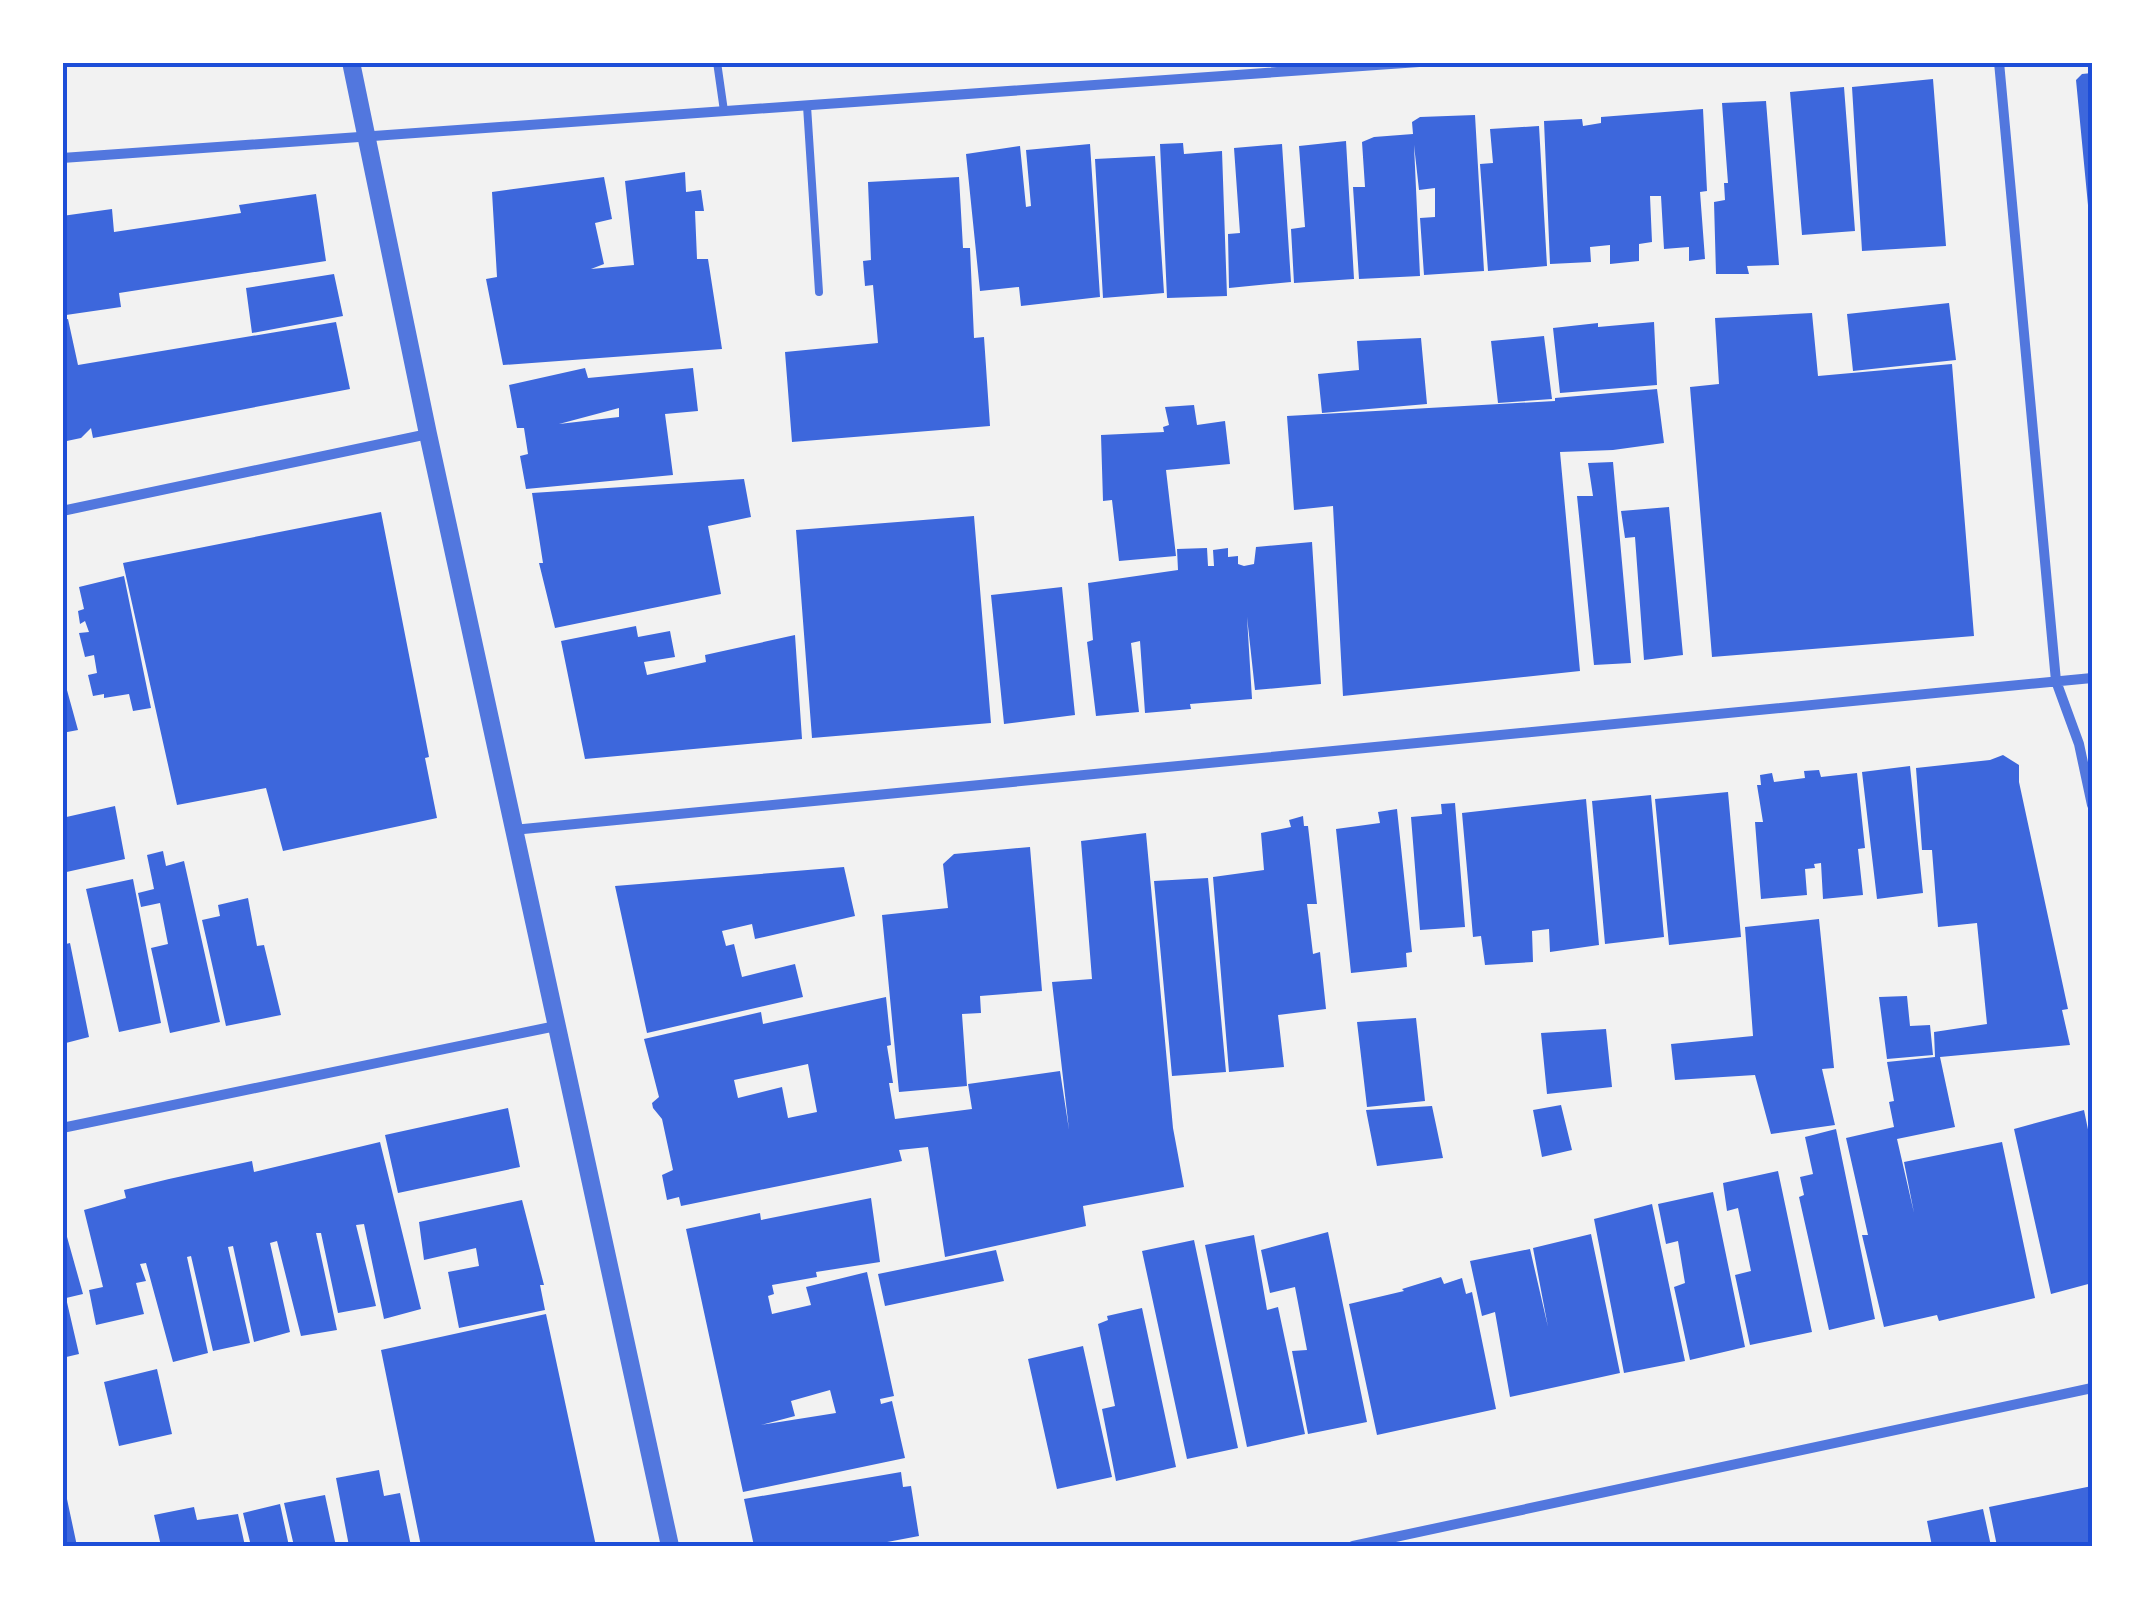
<svg xmlns="http://www.w3.org/2000/svg" width="2155" height="1609" font-family="Jost,sans-serif">
<rect width="100%" height="100%" fill="#f2f2f2"/>
<path fill="#3d67dc" fill-rule="evenodd" d="M2092 73V226H2090L2076 80 2082 74Z
M1933 79 1946 246 1862 251 1852 87Z
M1844 87 1855 231 1802 235 1790 92Z
M1766 101 1779 265 1747 266 1749 274H1716L1714 202 1725 200 1724 183H1728L1722 103Z
M1703 109 1707 191 1700 192 1705 259 1689 261V247L1664 249 1661 196H1650L1652 242 1639 244V261L1610 264V245L1590 247 1591 262 1550 264 1544 121 1582 119 1583 126 1601 123V117Z
M1475 115 1484 271 1424 275 1420 218 1435 217V188L1419 190 1414 145 1420 276 1359 279 1353 187H1365L1362 142 1374 137 1413 134 1412 122 1420 117Z
M1539 126 1547 266 1488 271 1480 164 1493 163 1490 129Z
M1346 141 1354 279 1294 283 1291 229 1305 227 1299 146Z
M1183 143 1184 154 1222 151 1227 296 1167 298 1160 144Z
M1090 144 1100 297 1021 306 1019 287 980 291 966 154 1020 146 1026 207 1031 206 1026 150Z
M1282 144 1291 282 1229 288 1228 234 1240 233 1234 148Z
M1155 156 1164 293 1103 298 1095 159Z
M685 172 686 192 701 190 704 211H695L697 259H708L722 349 503 365 486 279 497 277 492 192 604 177 612 219 595 223 604 264 591 269 634 265 625 181Z
M959 177 963 248H970L974 338 984 337 990 426 792 442 785 352 878 343 873 285 865 286 863 261 871 260 868 182Z
M316 194 326 261 119 293 121 307 66 315 62 216 112 209 114 232 241 213 239 205Z
M334 274 343 316 252 333 246 288Z
M1949 303 1956 360 1853 371 1847 314Z
M1812 313 1818 376 1952 364 1974 636 1712 657 1690 387 1719 384 1715 318Z
M68 319 78 365 336 322 350 389 93 438 91 428 81 438 62 442V320Z
M1654 322 1657 385 1560 393 1553 328 1598 323V327Z
M1544 336 1552 399 1498 403 1491 341Z
M1421 338 1427 404 1322 413 1318 374 1359 370 1357 341Z
M585 368 588 378 693 368 698 411 665 414 673 475 526 489 520 456 528 454 524 428H517L509 385ZM619 408V417L559 424Z
M1657 389 1664 443 1613 450 1560 452 1580 671 1343 696 1333 506 1294 510 1287 416 1555 401V398Z
M1194 405 1197 425 1225 421 1230 464 1166 470 1176 556 1119 561 1112 500 1103 501 1101 435 1164 432 1163 427 1169 425 1165 407Z
M1613 462 1631 663 1594 665 1577 496H1593L1588 463Z
M744 479 751 517 708 526 721 594 555 628 539 563H543L532 493Z
M1669 507 1683 655 1644 660 1635 537 1625 538 1621 511Z
M381 512 429 757 425 758 437 818 283 851 266 788 177 805 123 563Z
M974 516 991 723 812 738 796 530Z
M1312 542 1321 684 1255 690 1247 617 1252 699 1190 704 1191 709 1145 713 1140 641 1131 643 1139 712 1096 716 1087 642 1093 640 1088 583 1178 570 1177 549 1207 548 1208 566H1214L1213 550 1228 548V557L1238 556V564L1244 566 1254 564 1256 547Z
M124 576 151 708 133 711 129 694 104 698V694L93 696 88 675 97 673 94 655 85 657 79 633 89 632 85 621 80 624 78 611 84 609 79 587Z
M1062 587 1075 715 1004 724 991 595Z
M636 626 638 637 670 631 675 657 644 662 647 675 706 662 705 655 795 635 802 739 585 759 561 641Z
M62 672 78 730 62 733Z
M2003 755 2019 765V782L2068 1009 2062 1010 2070 1045 1940 1057 1955 1127 1897 1139 1914 1213 1904 1162 2002 1142 2035 1298 1939 1321 1937 1315 1884 1327 1862 1235H1868L1846 1138 1894 1127 1889 1102 1894 1101 1887 1062 1935 1057 1934 1032 1987 1024 1977 923 1938 927 1932 850H1922L1916 768 1990 760Z
M1910 766 1923 893 1877 899 1862 772Z
M1819 770 1821 777 1857 773 1865 848 1858 849 1863 895 1823 899 1821 863 1814 864 1815 868 1805 869 1807 895 1761 899 1755 822H1763L1757 785H1761L1760 775 1772 773 1774 782 1805 778 1804 771Z
M1728 792 1741 937 1669 945 1655 799Z
M1651 795 1664 937 1605 944 1592 801Z
M1586 799 1599 945 1550 952 1549 929 1532 931 1533 962 1485 965 1481 936 1473 937 1462 813Z
M1455 803 1465 927 1420 930 1411 817 1442 814 1441 804Z
M115 806 125 859 62 873V818Z
M1397 809 1412 952 1406 953 1407 967 1351 973 1336 829 1380 823 1378 812Z
M1303 816 1304 826H1308L1317 904H1307L1313 954 1320 952 1326 1009 1278 1015 1284 1067 1229 1072 1213 877 1264 870 1261 833 1291 827 1289 820Z
M1146 833 1173 1128 1184 1187 1083 1206 1086 1226 945 1257 928 1147 899 1150 902 1161 681 1206 679 1197 667 1200 662 1175 673 1170 662 1119 653 1108 652 1103 659 1097 644 1039 761 1012 763 1024 886 997 891 1045 887 1046 893 1083H889L895 1119 972 1109 968 1084 1060 1071 1069 1130 1052 982 1092 979 1081 841ZM808 1064 817 1112 788 1118 782 1087 738 1098 734 1080Z
M1030 847 1042 991 980 996 981 1013 962 1014 967 1086 899 1092 882 915 948 908 943 864 954 854Z
M163 851 166 866 184 861 220 1022 170 1033 151 948 168 944 160 903 141 907 138 893 154 889 147 855Z
M844 867 855 916 755 939 752 924 722 931 726 946 734 944 742 977 795 964 803 997 647 1033 615 886Z
M1208 878 1226 1072 1172 1076 1154 881Z
M133 879 161 1023 119 1032 86 889Z
M248 898 257 946 264 945 281 1015 226 1026 202 920 220 916 218 905Z
M1819 919 1834 1068 1822 1069 1835 1125 1771 1134 1755 1075 1675 1080 1671 1044 1753 1036 1745 927Z
M70 943 89 1037 62 1044V945Z
M1907 996 1910 1026 1930 1025 1933 1055 1887 1059 1879 997Z
M1416 1018 1425 1101 1367 1107 1357 1022Z
M1606 1029 1612 1087 1547 1094 1541 1033Z
M1561 1105 1572 1150 1542 1157 1533 1110Z
M1432 1106 1443 1158 1377 1166 1366 1110Z
M508 1108 520 1167 398 1193 385 1135Z
M2084 1110 2092 1149V1283L2051 1294 2014 1129Z
M1836 1129 1875 1319 1829 1330 1799 1197 1804 1195 1800 1177 1813 1174 1805 1137Z
M380 1142 421 1309 384 1319 364 1224 356 1225 376 1306 338 1313 321 1233H316L337 1330 301 1336 277 1241 270 1243 290 1332 254 1342 233 1246 228 1247 250 1343 213 1351 191 1256 187 1257 208 1353 173 1362 146 1263 140 1264 146 1281 136 1283 144 1314 96 1325 89 1290 103 1287 84 1210 126 1198 124 1190 169 1179 252 1161 254 1172Z
M1778 1171 1812 1332 1750 1345 1735 1275 1751 1271 1738 1208 1727 1211 1723 1183Z
M1713 1192 1745 1347 1690 1360 1674 1287 1685 1283 1678 1241 1666 1244 1658 1204Z
M871 1198 880 1262 816 1272 817 1277 772 1285 774 1294 768 1296 772 1314 811 1305 806 1287 867 1272 894 1396 880 1399 881 1404 892 1401 905 1458 743 1492 686 1229 760 1213 761 1220ZM830 1390 836 1413 761 1425 795 1416 791 1401Z
M522 1200 544 1285H540L545 1310 459 1328 448 1272 479 1266 476 1248 424 1260 419 1222Z
M1652 1204 1685 1361 1624 1373 1594 1219Z
M62 1219 83 1294 66 1298 79 1354 62 1358Z
M1328 1232 1367 1422 1308 1434 1292 1351 1307 1350 1295 1287 1270 1293 1261 1250Z
M1591 1234 1620 1373 1510 1397 1495 1312 1482 1316 1470 1261 1530 1249 1548 1327 1533 1248Z
M1254 1235 1267 1310 1278 1307 1305 1434 1247 1447 1205 1245Z
M1194 1240 1238 1448 1187 1459 1142 1251Z
M996 1250 1004 1281 885 1306 878 1274Z
M1441 1277 1444 1284 1462 1278 1466 1294 1472 1292 1496 1409 1377 1435 1349 1304 1404 1291 1402 1289Z
M1142 1308 1176 1467 1116 1481 1102 1409 1115 1406 1098 1324 1108 1320 1107 1316Z
M546 1314 596 1546H421L381 1350Z
M1083 1346 1112 1477 1057 1489 1028 1359Z
M157 1369 172 1434 119 1446 104 1382Z
M379 1470 384 1496 400 1493 411 1546H349L336 1478Z
M901 1472 903 1487 911 1486 919 1536 866 1546H754L744 1499Z
M62 1485H64L77 1546H62Z
M2092 1486V1546H1997L1989 1507Z
M325 1495 336 1546H294L284 1503Z
M280 1504 289 1546H251L243 1513Z
M194 1507 197 1520 238 1514 245 1546H161L154 1515Z
M1983 1509 1991 1546H1932L1927 1521Z"/>
<g fill="none" stroke-linecap="round" stroke-linejoin="round">
<path stroke="#5277de" stroke-width="8" d="M717 62 724 111
M807 106 819 292"/>
<path stroke="#5277de" stroke-width="10" d="M1999 62 2056 681 2079 744 2092 805
M62 158 1419 62
M62 511 428 434
M513 830 2092 678
M62 1128 556 1026
M1353 1546 2092 1388"/>
<path stroke="#5277de" stroke-width="18" d="M351 62 428 434 670 1546"/>
</g>
<rect width="2155" height="1609" fill="none" stroke="#ffffff" stroke-width="130"/>
<rect x="65" y="65" width="2025" height="1479" fill="none" stroke="#1d4ed8" stroke-width="4"/>
</svg>
